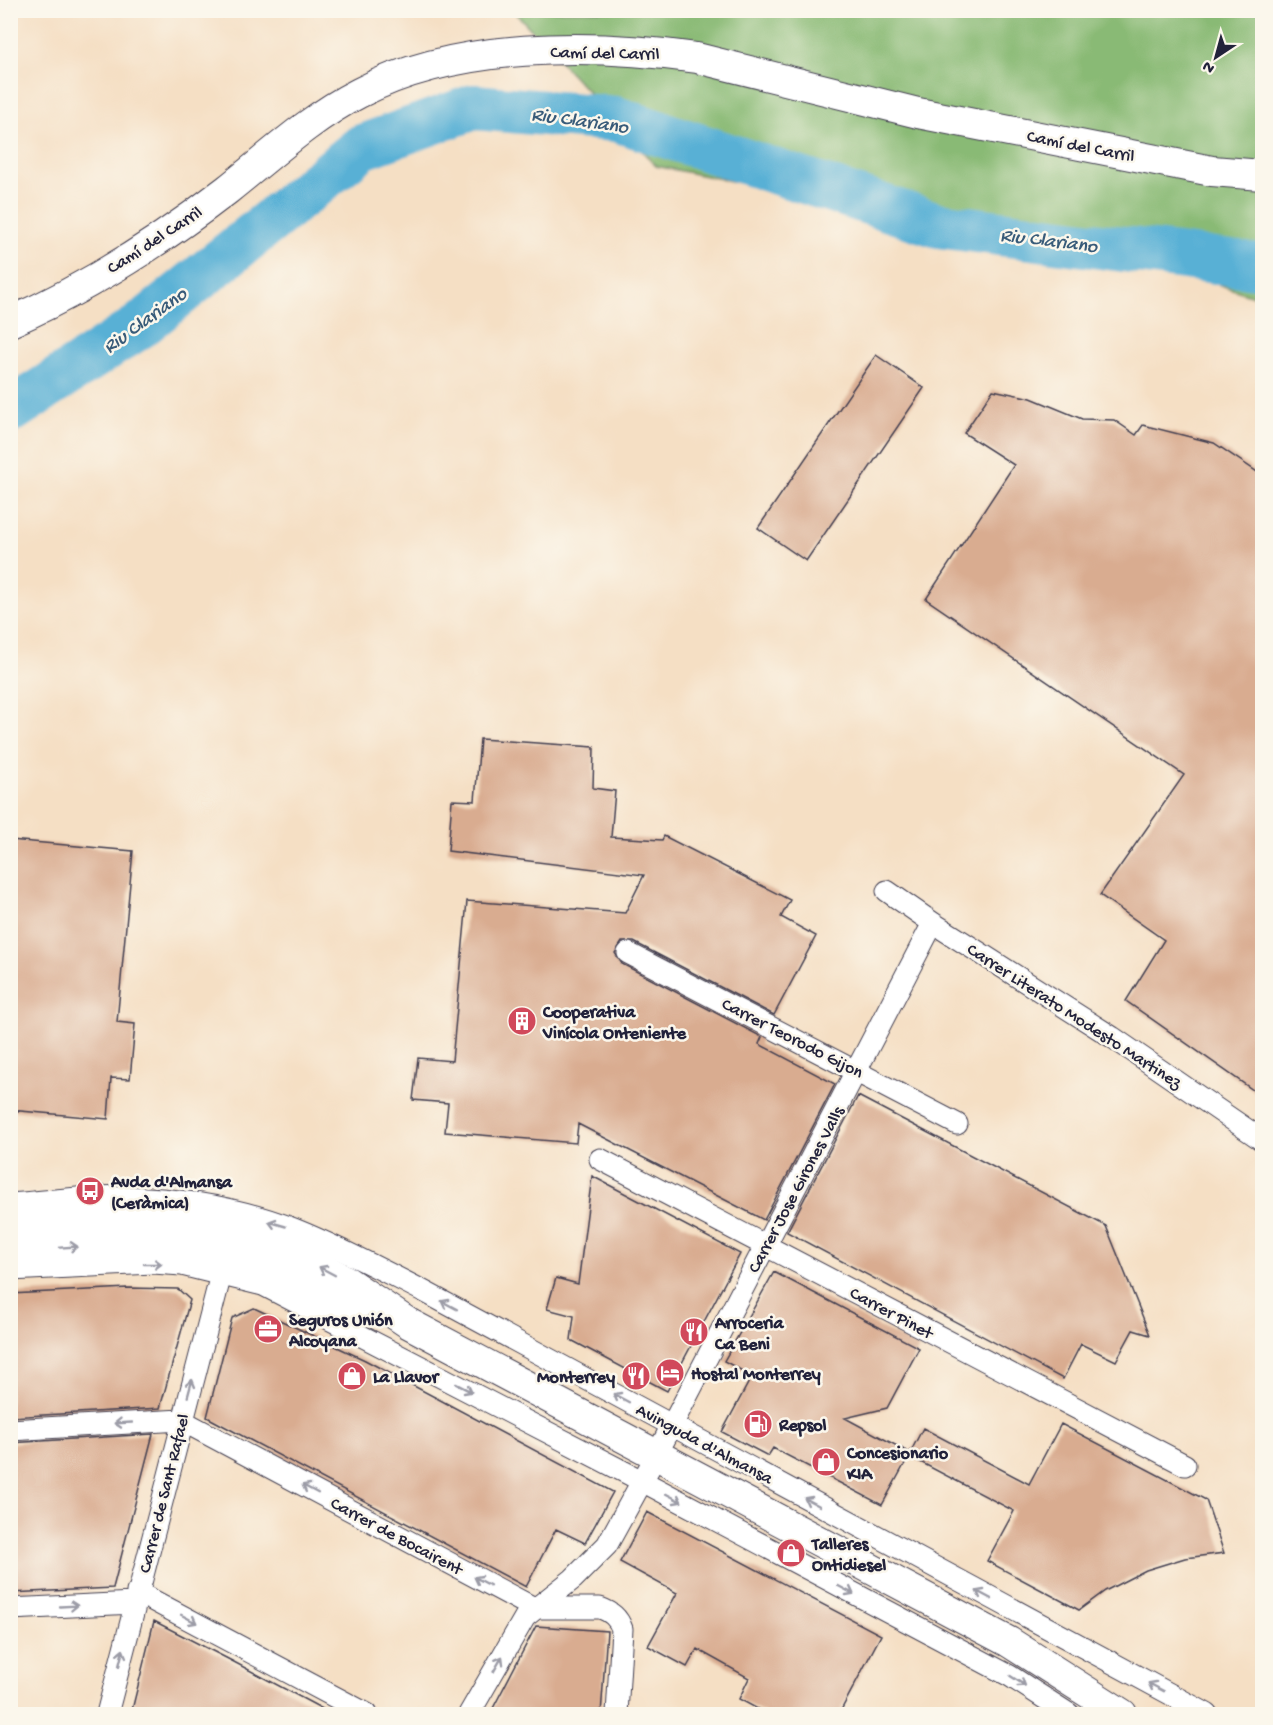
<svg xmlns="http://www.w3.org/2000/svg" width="1273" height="1725" font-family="'Gochi Hand',sans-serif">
<rect width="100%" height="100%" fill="#fbf7ec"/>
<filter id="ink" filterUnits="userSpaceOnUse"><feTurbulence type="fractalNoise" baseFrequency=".0167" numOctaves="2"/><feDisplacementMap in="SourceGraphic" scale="12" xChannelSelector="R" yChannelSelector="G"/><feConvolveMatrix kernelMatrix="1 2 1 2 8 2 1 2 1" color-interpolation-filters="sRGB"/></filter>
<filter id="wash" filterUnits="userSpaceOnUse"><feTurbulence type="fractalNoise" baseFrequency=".008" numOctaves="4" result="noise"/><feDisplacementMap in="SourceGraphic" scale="24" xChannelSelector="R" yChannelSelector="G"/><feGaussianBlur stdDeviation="1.35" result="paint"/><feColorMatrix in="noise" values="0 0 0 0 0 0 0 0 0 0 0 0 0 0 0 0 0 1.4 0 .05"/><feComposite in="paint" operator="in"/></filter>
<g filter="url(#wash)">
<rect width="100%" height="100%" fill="#f5dfc4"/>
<path fill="#89ba74" stroke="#566e58" stroke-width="1.5" d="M514 11H1262V299L1170 268 656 166Z"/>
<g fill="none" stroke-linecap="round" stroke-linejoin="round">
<path stroke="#58b0d5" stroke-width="46" d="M10 411 140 326 362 147 474 107 616 119 938 225 1262 267"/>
</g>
<g id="blocks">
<path fill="#d9ac90" d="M876 355 924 388 806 561 758 528Z
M993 390 1031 398 1082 419 1114 420 1136 435 1143 425 1214 443 1263 476V1097L1126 1001 1164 940 1100 895 1184 775 926 599 1014 465 964 433Z
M480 739 594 747 593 788 615 791 611 837 662 840 664 836 790 900 781 917 816 936 774 1015 634 942H622L615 953 622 964 762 1037 759 1044 835 1084 764 1220 578 1124 576 1143 445 1132 448 1103 413 1100 418 1058 452 1061 467 901 625 913 644 875 448 851 452 800 475 801Z
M10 840 133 851 117 1022 135 1024 130 1079 111 1078 108 1119 10 1110Z
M858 1096 1106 1226 1150 1335 1133 1330 1116 1361 1081 1344 1063 1379 787 1232Z
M592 1176 740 1254 667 1391 571 1340 574 1316 547 1309 556 1278 578 1284Z
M774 1272 919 1348 887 1408 845 1418 910 1453 923 1428 1029 1484 1061 1424 1206 1500 1224 1553 1185 1558 1146 1570 1105 1591 1079 1610 987 1561 1014 1511 909 1456 882 1505 773 1448 768 1456 722 1432 752 1376 724 1361Z
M128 1288 178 1289 190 1300 160 1408 10 1417V1294Z
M254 1308 365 1360 613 1492 585 1543 556 1529 526 1587 207 1417 232 1318Z
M153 1434 113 1588 10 1593V1443Z
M647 1512 881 1635 839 1714H767L739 1699 749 1678 697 1649 687 1667 648 1646 677 1593 620 1562Z
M154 1621 232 1661 332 1714H131Z
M536 1626 607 1631 601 1714H490Z"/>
</g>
</g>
<g filter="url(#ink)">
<use href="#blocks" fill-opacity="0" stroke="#423e50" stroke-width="1.5"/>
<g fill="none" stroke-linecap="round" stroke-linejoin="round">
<g stroke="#423e50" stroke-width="23">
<path id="street" d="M887 891 933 923 1112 1037 1262 1140
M628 953 957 1124
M600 1159 1185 1465
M10 1204C49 1201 90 1195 129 1197 184 1199 243 1209 294 1229 339 1247 382 1270 425 1292L1207 1714
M10 1270 153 1263 182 1265 263 1285 642 1481 1010 1676 1069 1714
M10 1430 181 1420 534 1608H600C611 1612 618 1617 622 1629L617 1714
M137 1592 367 1714
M10 1609 134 1603
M107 1714 225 1259
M469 1714 525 1617 573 1579 607 1545 657 1454 933 923"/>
</g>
<g stroke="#423e50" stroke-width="32">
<path id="secondary" d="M10 322C87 288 161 241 227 190 270 156 310 118 359 93 456 42 591 43 697 58L918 113 1212 171 1262 175
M10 1227 127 1220 209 1228 292 1252 343 1279 408 1323 1009 1642 1122 1714
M10 1251C73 1247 136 1239 197 1252 253 1264 304 1288 358 1304"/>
</g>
<use href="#street" stroke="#fff" stroke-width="21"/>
<use href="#secondary" stroke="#fff" stroke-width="30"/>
</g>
<defs><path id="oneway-shaft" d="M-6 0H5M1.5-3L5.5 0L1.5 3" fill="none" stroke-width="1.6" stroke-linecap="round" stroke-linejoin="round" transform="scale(1.5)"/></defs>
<g stroke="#9c9ca7">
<use href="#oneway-shaft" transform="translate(277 1224) rotate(-164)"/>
<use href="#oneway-shaft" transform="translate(69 1247) rotate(-4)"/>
<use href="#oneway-shaft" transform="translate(153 1264)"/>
<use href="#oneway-shaft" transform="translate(327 1271) rotate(-152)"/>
<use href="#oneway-shaft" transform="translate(449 1305) rotate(-152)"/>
<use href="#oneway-shaft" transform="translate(190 1388) rotate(-75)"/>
<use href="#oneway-shaft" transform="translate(464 1388) rotate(27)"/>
<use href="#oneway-shaft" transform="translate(621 1398) rotate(-152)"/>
<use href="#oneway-shaft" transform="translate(123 1423) rotate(177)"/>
<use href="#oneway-shaft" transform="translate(310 1489) rotate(-152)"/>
<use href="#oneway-shaft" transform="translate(674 1498) rotate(28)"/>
<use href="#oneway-shaft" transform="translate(812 1502) rotate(-152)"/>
<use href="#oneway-shaft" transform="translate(482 1581) rotate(-152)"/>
<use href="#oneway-shaft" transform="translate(846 1590) rotate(28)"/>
<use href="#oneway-shaft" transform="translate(984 1595) rotate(-152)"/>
<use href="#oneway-shaft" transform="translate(69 1606) rotate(-3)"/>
<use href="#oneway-shaft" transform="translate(189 1619) rotate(28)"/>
<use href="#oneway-shaft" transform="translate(121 1658) rotate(-76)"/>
<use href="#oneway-shaft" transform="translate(498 1664) rotate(-60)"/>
<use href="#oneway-shaft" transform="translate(1018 1681) rotate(33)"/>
<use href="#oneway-shaft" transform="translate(1156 1687) rotate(-152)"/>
</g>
</g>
<defs>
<g id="building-disc" transform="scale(1.5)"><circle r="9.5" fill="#d1495b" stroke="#fbf7ec"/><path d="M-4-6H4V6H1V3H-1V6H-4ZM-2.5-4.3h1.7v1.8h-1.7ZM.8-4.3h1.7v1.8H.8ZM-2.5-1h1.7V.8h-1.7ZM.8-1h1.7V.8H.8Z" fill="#fff"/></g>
<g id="bus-disc" transform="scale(1.5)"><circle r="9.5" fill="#d1495b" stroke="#fbf7ec"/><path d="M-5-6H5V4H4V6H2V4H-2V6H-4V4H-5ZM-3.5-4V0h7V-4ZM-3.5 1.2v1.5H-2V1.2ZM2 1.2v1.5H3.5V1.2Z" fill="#fff"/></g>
<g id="office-disc" transform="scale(1.5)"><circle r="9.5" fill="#d1495b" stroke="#fbf7ec"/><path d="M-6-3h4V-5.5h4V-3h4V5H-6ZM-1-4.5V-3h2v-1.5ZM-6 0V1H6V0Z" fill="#fff"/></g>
<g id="restaurant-disc" transform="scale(1.5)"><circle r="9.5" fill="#d1495b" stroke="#fbf7ec"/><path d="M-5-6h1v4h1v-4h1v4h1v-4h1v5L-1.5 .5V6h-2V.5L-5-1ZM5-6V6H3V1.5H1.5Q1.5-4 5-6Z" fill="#fff"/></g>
<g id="hotel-disc" transform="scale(1.5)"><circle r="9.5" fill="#d1495b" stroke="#fbf7ec"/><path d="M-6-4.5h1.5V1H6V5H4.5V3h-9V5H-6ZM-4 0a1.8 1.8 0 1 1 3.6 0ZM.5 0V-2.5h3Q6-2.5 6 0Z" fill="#fff"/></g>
<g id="shop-disc" transform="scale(1.5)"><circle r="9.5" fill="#d1495b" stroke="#fbf7ec"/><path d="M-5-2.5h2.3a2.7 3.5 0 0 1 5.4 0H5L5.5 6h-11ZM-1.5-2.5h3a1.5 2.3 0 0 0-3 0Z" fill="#fff"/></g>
<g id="fuel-disc" transform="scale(1.5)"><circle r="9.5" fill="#d1495b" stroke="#fbf7ec"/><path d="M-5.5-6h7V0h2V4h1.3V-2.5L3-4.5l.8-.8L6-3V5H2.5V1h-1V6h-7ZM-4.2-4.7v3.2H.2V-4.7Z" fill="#fff"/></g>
</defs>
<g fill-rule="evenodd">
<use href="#building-disc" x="522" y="1021"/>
<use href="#bus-disc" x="90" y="1191"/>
<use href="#office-disc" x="268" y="1329"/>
<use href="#restaurant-disc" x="694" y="1332"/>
<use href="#hotel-disc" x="670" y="1373"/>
<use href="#shop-disc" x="352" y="1376"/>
<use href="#restaurant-disc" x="636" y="1376"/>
<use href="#fuel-disc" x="758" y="1424"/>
<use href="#shop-disc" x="826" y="1462"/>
<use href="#shop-disc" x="791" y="1553"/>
</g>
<g text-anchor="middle" stroke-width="5" stroke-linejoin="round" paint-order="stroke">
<g font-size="18" fill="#22223b" stroke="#fbf7ec">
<text transform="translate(605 52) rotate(1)" y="6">Camí del Carril</text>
<text transform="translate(1081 145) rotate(11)" y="6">Camí del Carril</text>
<text transform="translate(154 239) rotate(-33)" y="6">Camí del Carril</text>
<text transform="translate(1075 1015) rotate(33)" y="6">Carrer Literato Modesto Martinez</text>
<text transform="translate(793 1037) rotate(27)" y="6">Carrer Teorodo Gijon</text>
<text transform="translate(795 1189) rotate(-62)" y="6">Carrer Jose Girones Valls</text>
<text transform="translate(892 1312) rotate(28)" y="6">Carrer Pinet</text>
<text transform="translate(705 1443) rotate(28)" y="6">Avinguda d'Almansa</text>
<text transform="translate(163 1493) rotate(-76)" y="6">Carrer de Sant Rafael</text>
<text transform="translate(397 1535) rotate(28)" y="6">Carrer de Bocairent</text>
</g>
<g font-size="18" font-weight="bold" fill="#22223b" stroke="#fbf7ec" text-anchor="start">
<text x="543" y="1017">Cooperativa<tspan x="543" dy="21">Vinícola Onteniente</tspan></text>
<text x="111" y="1187">Avda d'Almansa<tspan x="111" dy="21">(Ceràmica)</tspan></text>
<text x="289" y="1325">Seguros Unión<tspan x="289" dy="21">Alcoyana</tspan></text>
<text x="715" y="1328">Arroceria<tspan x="715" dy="21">Ca Beni</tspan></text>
<text x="691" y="1379">Hostal Monterrey</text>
<text x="373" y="1382">La Llavor</text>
<text x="615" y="1382" text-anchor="end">Monterrey</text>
<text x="779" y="1430">Repsol</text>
<text x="847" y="1458">Concesionario<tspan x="847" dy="21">KIA</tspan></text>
<text x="812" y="1549">Talleres<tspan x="812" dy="21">Ontidiesel</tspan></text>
</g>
<g font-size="20" font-style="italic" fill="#385b79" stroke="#fbf7ec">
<text transform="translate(580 119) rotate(8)" y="7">Riu Clariano</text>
<text transform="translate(1049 239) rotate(7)" y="7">Riu Clariano</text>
<text transform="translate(144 319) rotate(-36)" y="7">Riu Clariano</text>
</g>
</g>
<rect width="1273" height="1725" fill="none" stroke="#fbf7ec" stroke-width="36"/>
<g transform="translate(1216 57) rotate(216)" stroke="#fbf7ec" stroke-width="4.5" paint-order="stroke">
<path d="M0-4.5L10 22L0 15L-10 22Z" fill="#22223b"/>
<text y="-9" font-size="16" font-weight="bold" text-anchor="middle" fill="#22223b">N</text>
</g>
</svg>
